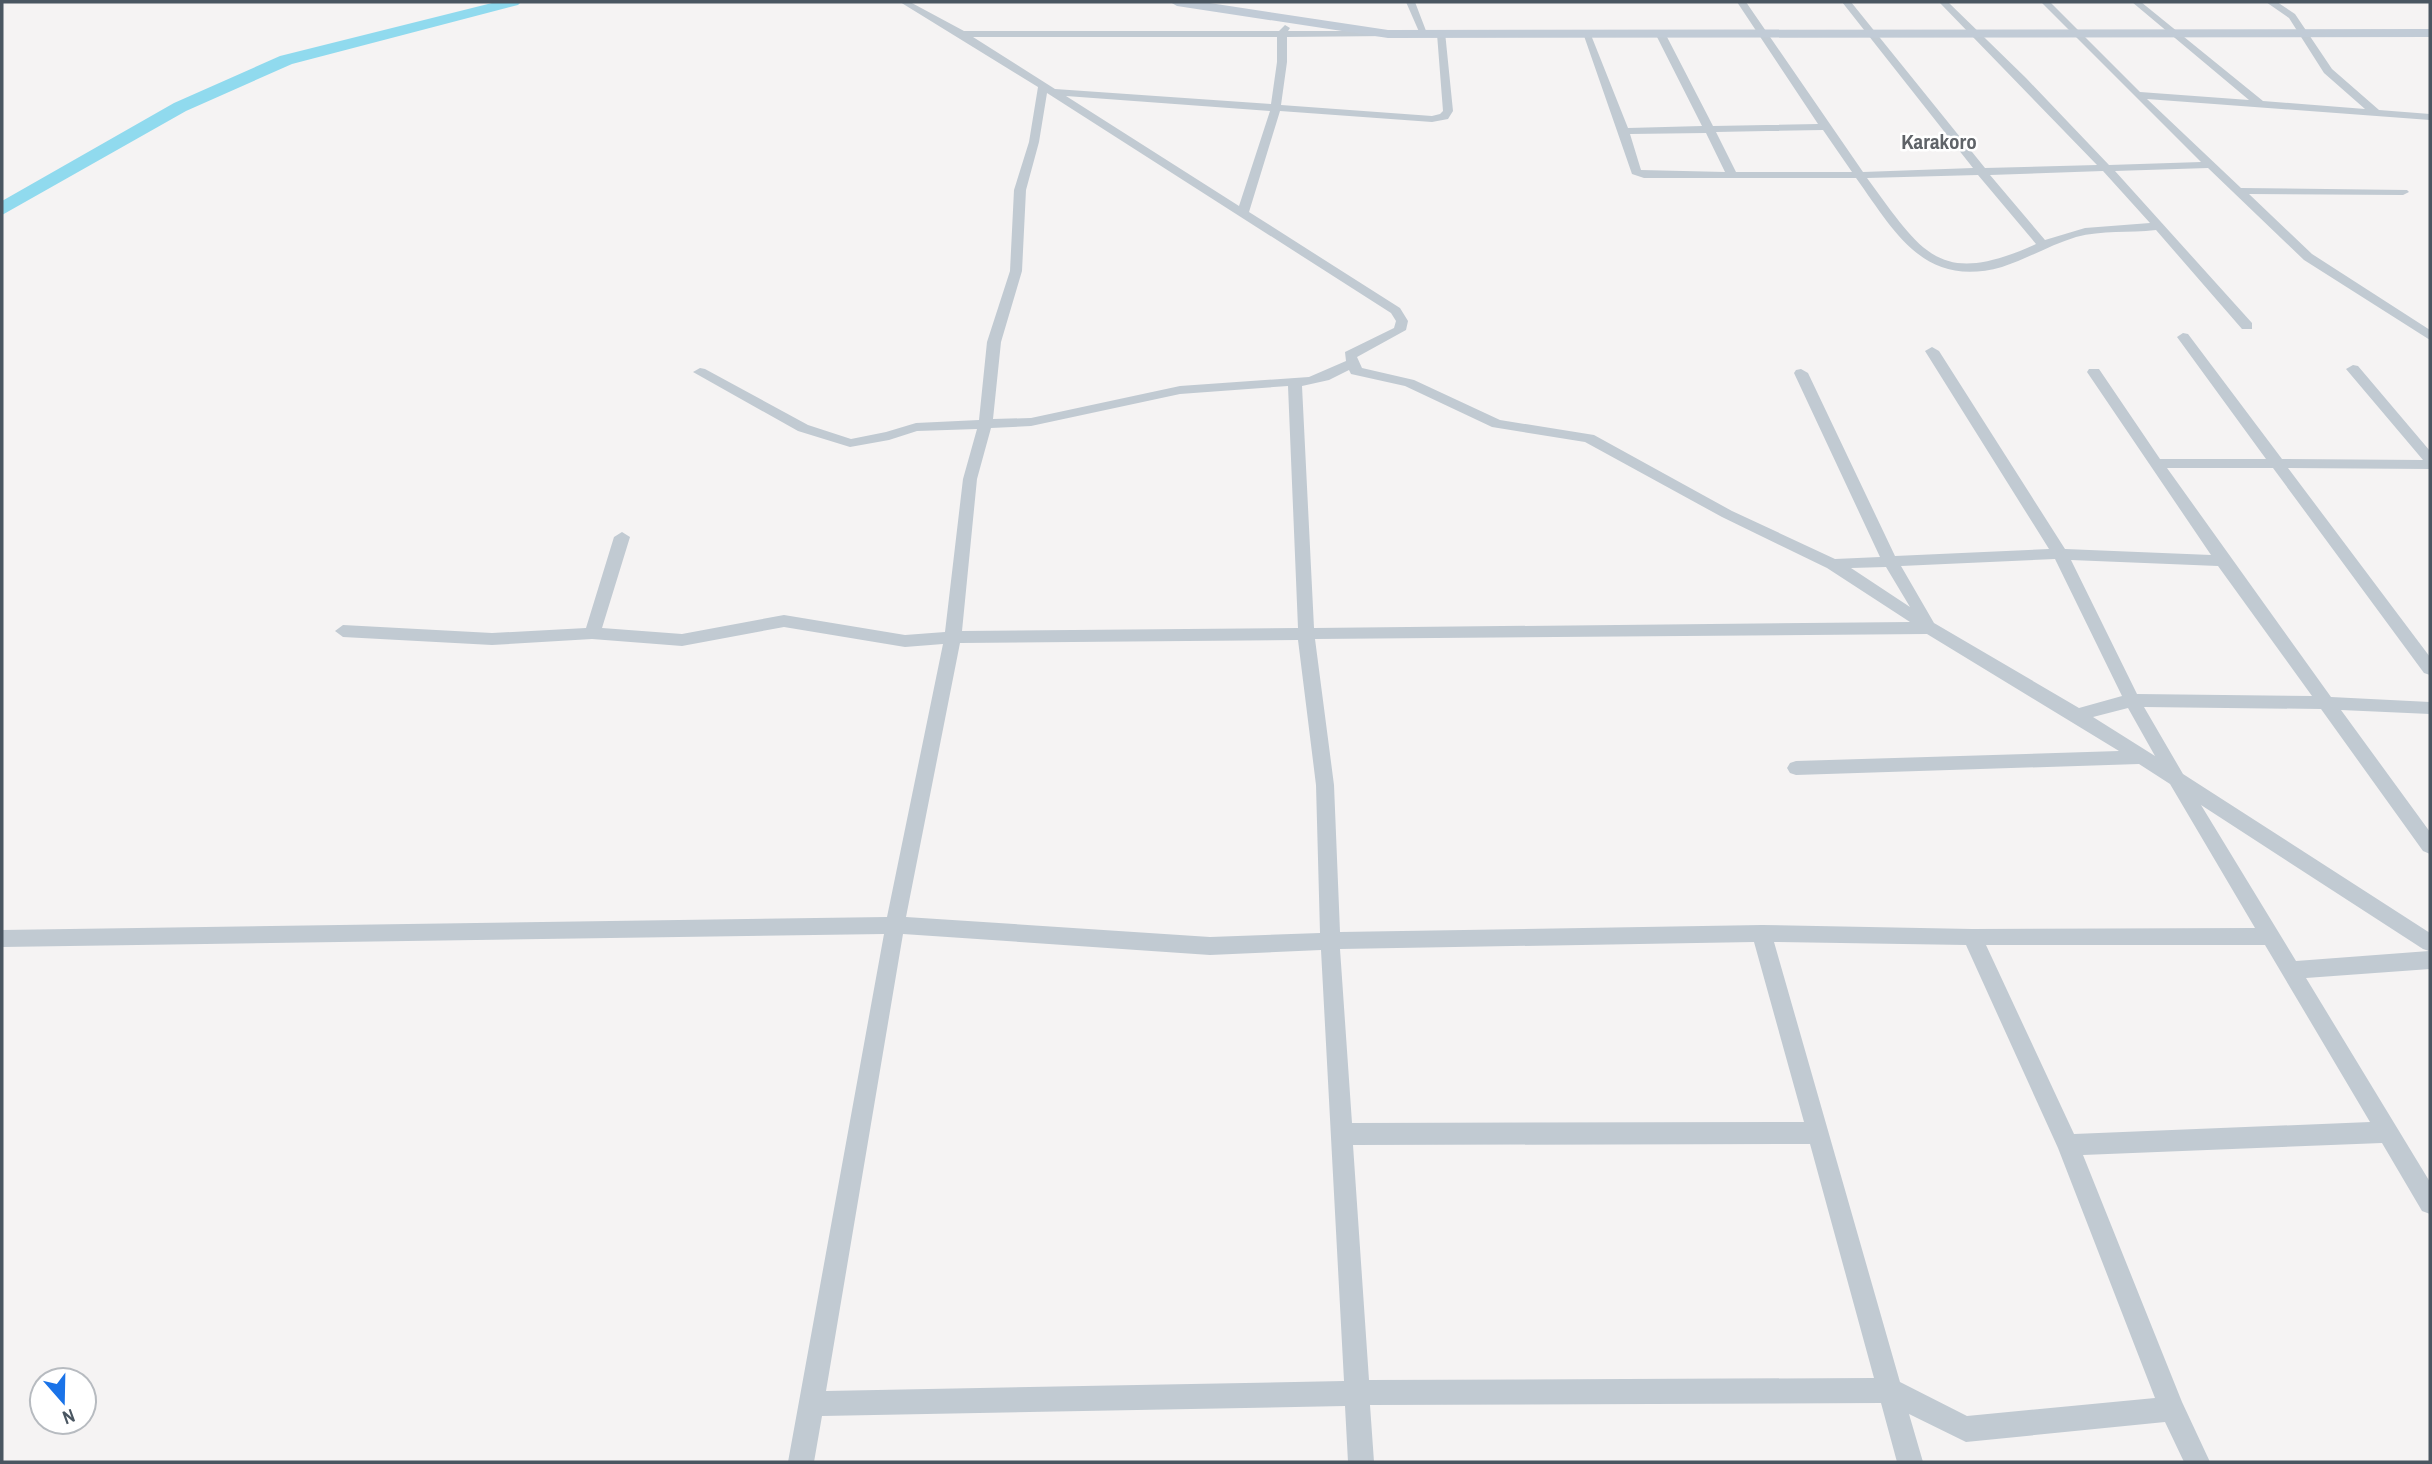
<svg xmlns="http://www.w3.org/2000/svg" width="2432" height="1464" font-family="'Archivo Narrow',sans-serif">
<rect width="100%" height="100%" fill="#f5f3f3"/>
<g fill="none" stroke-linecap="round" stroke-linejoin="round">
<path fill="#90daee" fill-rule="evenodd" d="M496 2H521L518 5 292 64 186 111 2 215V201L174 103 280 56Z"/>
<path fill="#c1cad2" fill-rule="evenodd" d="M900 2H910L964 31H1279L1285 25 1290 28 1288 31H1385L1388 32V36L1287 37V62L1281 105 1432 116 1440 114 1443 111 1437 34 1445 32 1453 111 1448 119 1432 122 1280 111 1249 212 1400 308 1408 321 1406 330 1357 357 1362 368 1414 380 1500 420 1594 435 1732 511 1835 559 1880 557 1794 373 1796 370 1801 369 1808 373 1895 556 2049 549 1925 351 1932 347 1939 351 2065 549 2211 555 2087 372 2089 369H2099L2160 459H2266L2177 337 2183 333 2188 334 2282 459 2423 460 2346 369 2353 365 2358 366 2430 451V469L2288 468 2430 657V675L2424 673 2273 468H2167L2331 697 2430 702V714L2341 710 2430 832V854L2423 851 2321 709 2144 707 2183 774 2430 933V969L2306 978 2430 1182V1214L2422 1211 2382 1143 2083 1155 2182 1402 2210 1462H2184L2165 1422 1966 1442 1909 1414 1923 1462H1897L1881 1403 1370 1405 1374 1462H1348L1345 1406 822 1416 814 1462H788L884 934 2 947V930L887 917 943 644 905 647 784 627 682 646 592 639 492 645 343 637 335 631 343 625 492 633 586 628 614 537 622 532 630 537 602 628 682 634 784 615 905 635 945 632 963 479 977 429 917 431 889 440 850 447 798 431 693 372 700 368 705 369 808 425 851 439 886 432 916 423 979 420 987 342 1010 271 1014 190 1029 142 1038 87ZM973 37H1277V62L1271 104 1055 89ZM1047 93 1391 313 1396 321 1394 328 1345 352 1346 361 1309 377 1180 386 1031 418 993 419 1001 342 1022 271 1026 190 1039 142ZM1066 96 1270 111 1239 206ZM1349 370 1351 374 1405 386 1492 427 1585 442 1722 517 1827 568 1910 622 1314 628 1302 386 1329 380ZM1288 386 1298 628 962 631 977 479 991 428 1031 426 1180 394ZM2055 559 2122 696 2079 708 1934 623 1901 566ZM2071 560 2218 566 2312 696 2137 694ZM1886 567 1910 607 1851 568ZM1927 634 2119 751 1796 761 1790 763 1787 768 1790 773 1796 775 2139 764 2170 784 2255 928 1972 929 1762 925 1340 932 1334 785 1315 639ZM1298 640 1316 785 1320 933 1210 937 906 917 960 643ZM2128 708 2155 756 2093 717ZM2201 805 2423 949 2429 951 2296 961ZM903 934 1210 955 1321 950 1344 1381 826 1391ZM1754 942 1804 1122 1352 1123 1340 949ZM1774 942 1966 945 2058 1148 2155 1398 1967 1416 1900 1382ZM1986 945H2265L2370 1122 2074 1134ZM1810 1144 1874 1378 1369 1380 1353 1145Z
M1406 2H1415L1428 36 1420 34Z
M1737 2H1746L1863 172 1973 168 1842 2H1851L1985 168 2097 165 1939 2H1948L2026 78 2109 165 2201 162 2041 2H2050L2140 92 2249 100 2132 2H2141L2263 101 2365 109 2324 73 2289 18 2266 2H2277L2295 14 2332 69 2379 110 2430 114V120L2147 99 2241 188 2407 190 2409 192 2403 195 2249 194 2312 254 2430 330V340L2304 260 2208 168 2115 171 2252 323V329H2242L2156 230C2129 233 2102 230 2076 237 2050 245 2027 259 2002 267 1924 289 1895 232 1856 178H1644L1632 174 1583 33 1591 35 1628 128 1702 126 1656 35 1661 32 1666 35 1713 126 1818 124ZM1823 130 1852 172H1736L1716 132ZM1706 133 1725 172 1641 170 1630 134ZM2103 171 2150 223 2085 228 2045 240 1990 175ZM1978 175 2036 244C1939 288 1923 254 1867 178Z"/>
<path fill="#c1cbd6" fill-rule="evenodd" d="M1170 2H1203L1388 30 2430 29V37L1388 38 1177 6Z"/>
</g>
<g text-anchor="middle" stroke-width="5" stroke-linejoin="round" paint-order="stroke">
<g font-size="21" font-weight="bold" fill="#5f6368" stroke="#fff">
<text x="1939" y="149">Karakoro</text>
</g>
</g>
<rect width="2432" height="1464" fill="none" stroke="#4a5661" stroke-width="7"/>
<g transform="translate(63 1401) rotate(160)"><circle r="33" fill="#ffffff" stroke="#b7bbc0" stroke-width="2"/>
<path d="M0-5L12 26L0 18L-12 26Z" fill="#1a73e8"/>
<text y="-10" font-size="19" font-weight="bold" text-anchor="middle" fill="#4a5661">N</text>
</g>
</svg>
